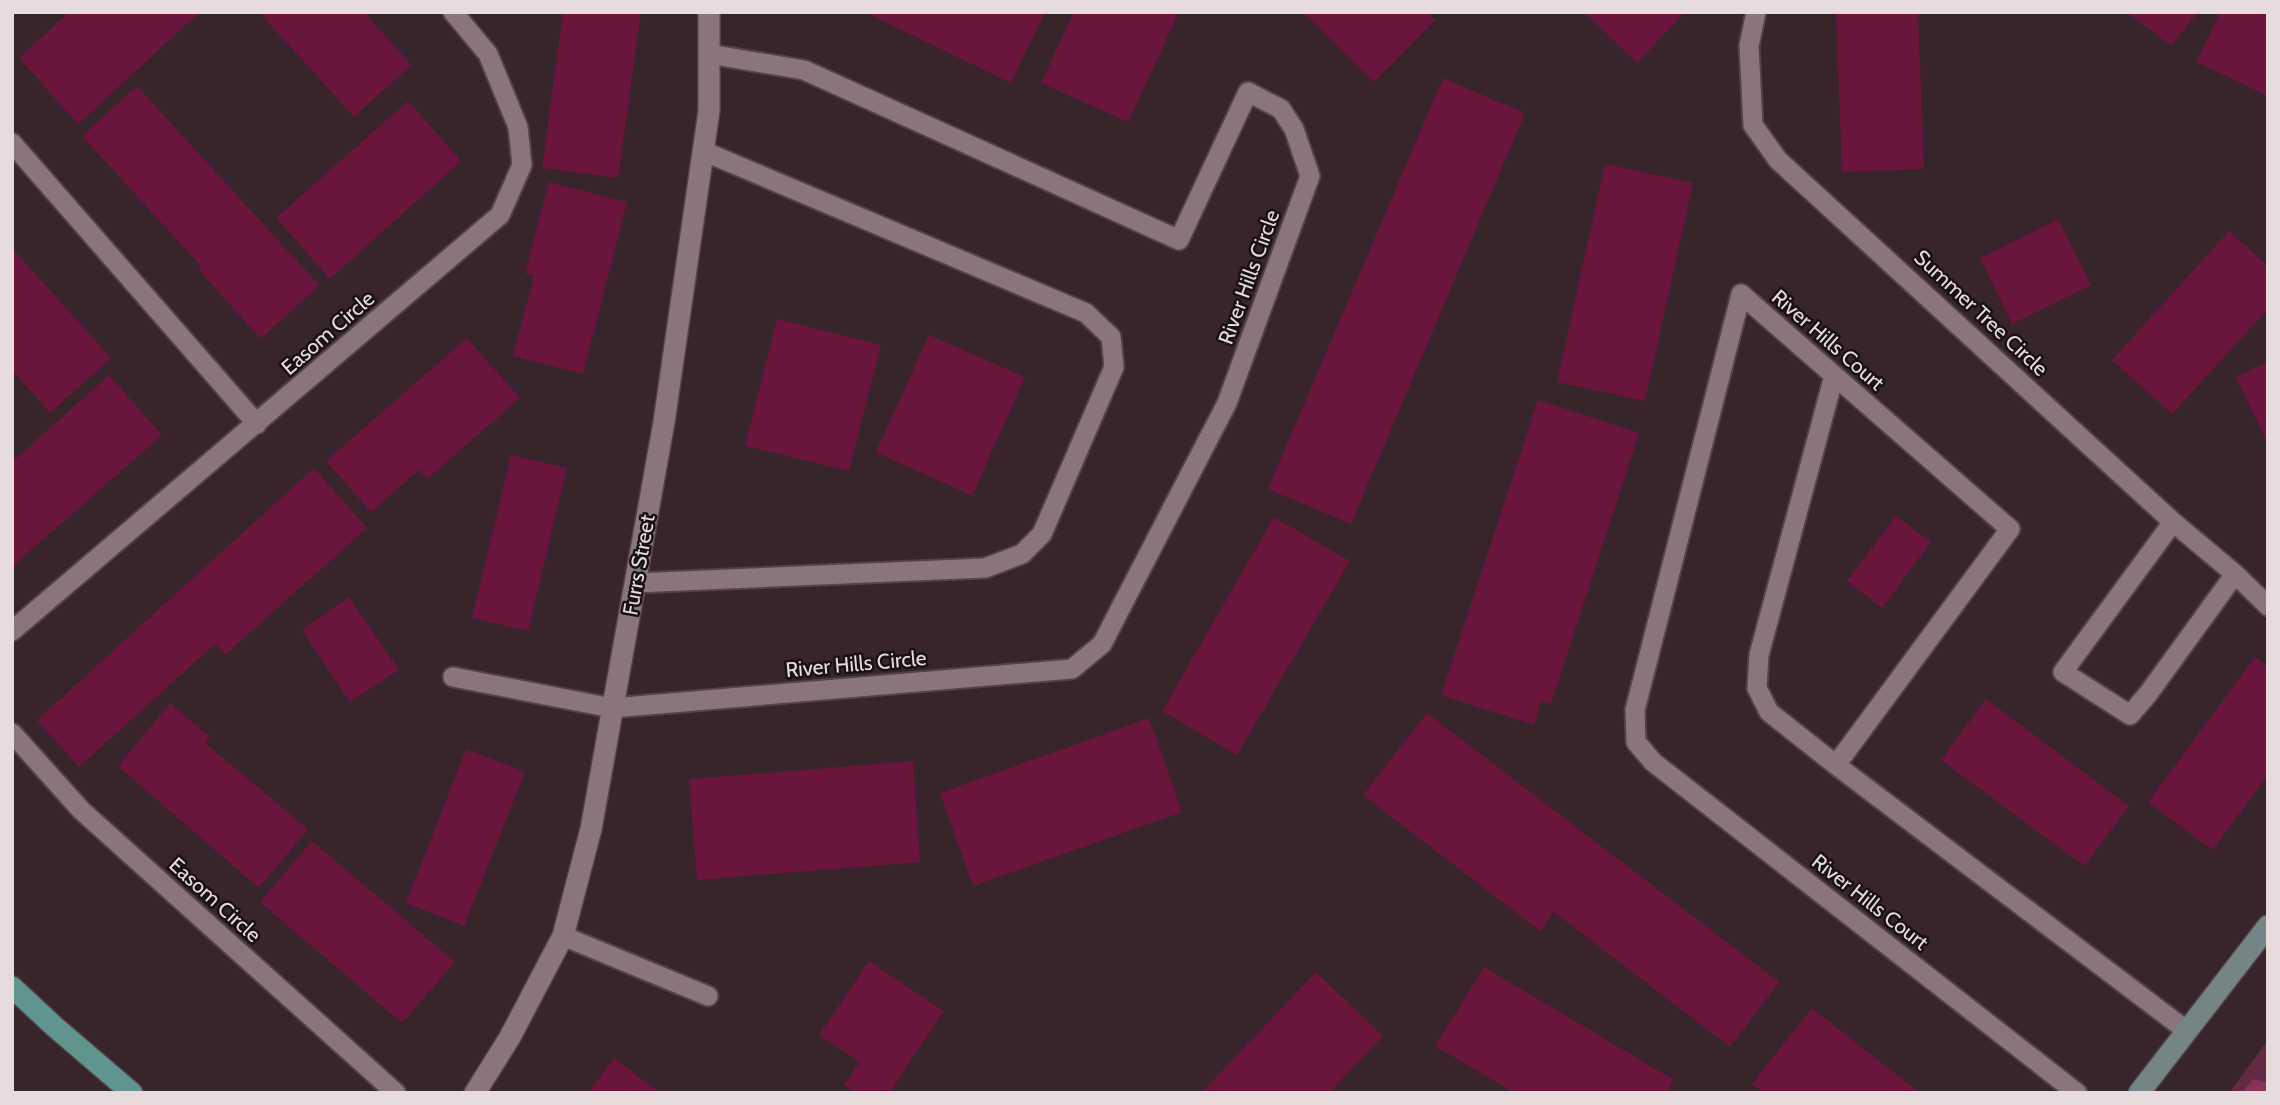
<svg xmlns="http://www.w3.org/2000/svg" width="2280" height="1105" font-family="Cabin,sans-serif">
<rect width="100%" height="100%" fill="#37252b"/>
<path fill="#632b41" d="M2268 1040V1093H2229Z"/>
<path fill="#883356" d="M2253 1079 2268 1083V1093H2242Z"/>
<path fill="#6a153c" d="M69 12H200L78 124 19 58Z
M259 12H364L411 65 354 117Z
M563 12H641L618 178 542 168Z
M864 12H1045L1011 83Z
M1074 12H1179L1128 122 1041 83Z
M1303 12H1427L1435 20 1374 82Z
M1584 12H1685L1637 63Z
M1836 12H1918L1924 169 1842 172Z
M2127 12H2198L2171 46Z
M2220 12H2268V96L2196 62Z
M1443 78 1525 113 1351 524 1268 489Z
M137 86 319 285 261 339 198 269 201 266 82 136Z
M408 101 461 161 330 279 276 218Z
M1605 164 1693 183 1645 401 1557 382Z
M549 182 627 202 583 374 513 356 534 276 525 273Z
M2058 219 2091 285 2012 324 1980 258Z
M2229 231 2268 266V309L2172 414 2112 360Z
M12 248 111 358 50 413 12 370Z
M777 319 881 345 849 471 745 446Z
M929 335 1025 377 972 496 876 452Z
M467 338 520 398 427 479 419 470 371 512 326 461Z
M2268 362V444L2236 377Z
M109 375 162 435 12 567V462Z
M1538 400 1639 433 1551 704 1541 701 1534 725 1441 695Z
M511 455 567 468 528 631 472 618Z
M314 468 367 528 225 655 215 644 79 767 37 720Z
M1896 516 1931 542 1882 608 1847 581Z
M1274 517 1350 561 1237 755 1162 711Z
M349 597 399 670 350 702 302 630Z
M2255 657 2268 667V775L2212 850 2148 802Z
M1986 699 2129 806 2084 866 1941 760Z
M170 703 210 737 205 743 308 829 259 888 118 766Z
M1427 713 1779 982 1730 1047 1554 912 1540 931 1363 795Z
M1149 718 1182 812 973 886 940 793Z
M466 749 525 772 464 926 406 903Z
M913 761 920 862 697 880 689 779Z
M312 841 455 962 402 1023 260 902Z
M869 961 944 1011 889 1093H855L844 1085 860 1062 819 1035Z
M1484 967 1674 1080 1667 1093H1515L1435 1046Z
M1316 972 1383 1036 1329 1093H1201Z
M1812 1008 1920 1093H1763L1752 1084Z
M614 1058 660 1093H588Z"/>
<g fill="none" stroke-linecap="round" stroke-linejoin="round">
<g stroke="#524348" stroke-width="23">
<path id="lane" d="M1756 12 1749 46 1753 125 1778 160 2173 522 2235 574 2268 606
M12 143 257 424
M1834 376 1759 655 1757 688 1769 712 1836 765
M2173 522 2063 672 2130 715 2148 694 2235 574
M635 583 985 568 1022 554 1042 534 1114 367 1111 337 1086 313 703 151
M12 631 500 215 522 165 518 127 488 54 453 12
M453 677 612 708 1072 669 1102 644 1227 403 1310 176 1294 129 1281 109 1248 92 1179 240 804 70 709 54
M12 733 81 810 396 1093
M563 936 708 996
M2077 1093 1653 762 1636 742 1635 710 1741 294 2010 529 1836 765 2187 1031"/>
</g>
<g stroke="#524348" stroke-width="24">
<path id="street" d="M475 1093 510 1037 563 936 591 829 664 422 709 111V12"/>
</g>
<g stroke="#524348" stroke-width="24">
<path id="secondary" d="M2139 1093 2268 926"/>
</g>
<g stroke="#524348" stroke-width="24">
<path id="primary" d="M12 987 55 1027 132 1093"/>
</g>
<use href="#lane" stroke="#8b757c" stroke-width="19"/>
<use href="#street" stroke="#8b757c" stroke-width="21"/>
<use href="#secondary" stroke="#758585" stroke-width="21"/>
<use href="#primary" stroke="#5f958e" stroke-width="21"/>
</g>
<g text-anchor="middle" stroke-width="5" stroke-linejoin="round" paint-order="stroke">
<g font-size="21" fill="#e7dbde" stroke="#191113">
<text transform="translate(1249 277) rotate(-70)" y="7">River Hills Circle</text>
<text transform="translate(1981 313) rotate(43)" y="7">Summer Tree Circle</text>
<text transform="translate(328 333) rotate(-41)" y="7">Easom Circle</text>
<text transform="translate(1828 340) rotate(41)" y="7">River Hills Court</text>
<text transform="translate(639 565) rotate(-80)" y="7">Furrs Street</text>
<text transform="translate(856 664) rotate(-5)" y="7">River Hills Circle</text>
<text transform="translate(215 900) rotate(42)" y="7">Easom Circle</text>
<text transform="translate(1870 902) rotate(38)" y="7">River Hills Court</text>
</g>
</g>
<rect width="2280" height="1105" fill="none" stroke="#e7dbde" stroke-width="28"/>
</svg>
